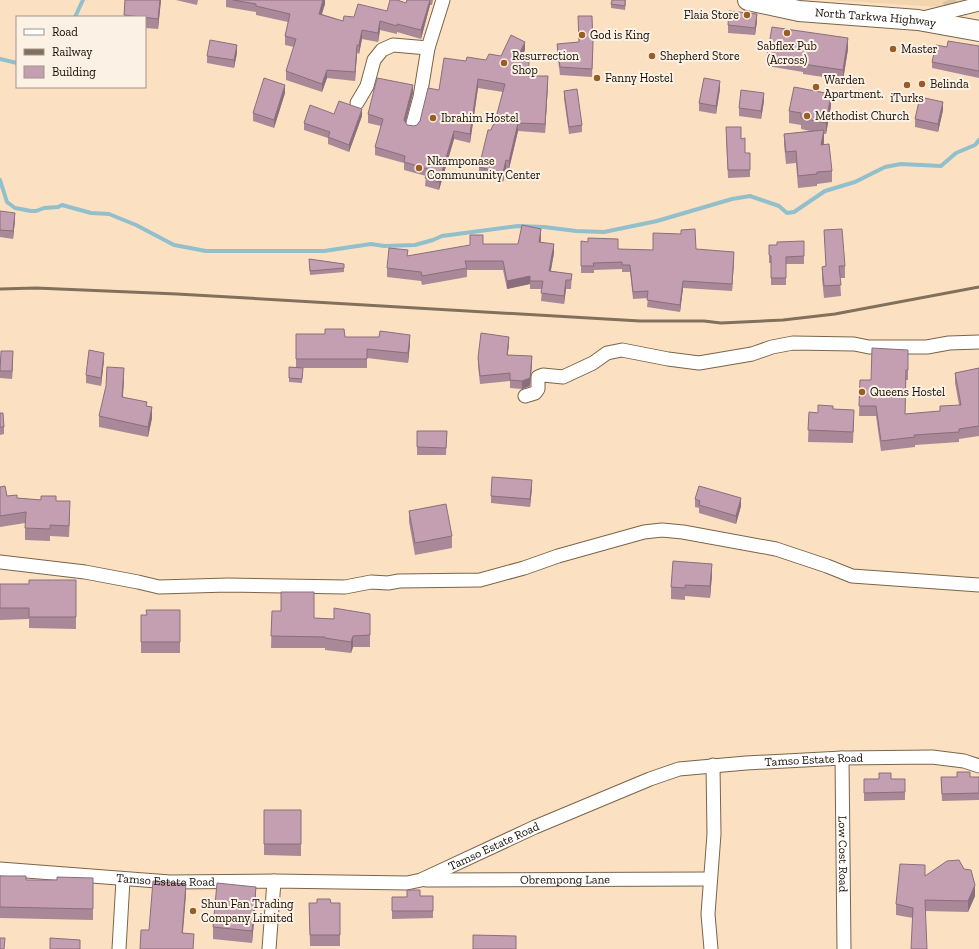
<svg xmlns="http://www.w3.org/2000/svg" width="979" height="949" font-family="'Zilla Slab',serif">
<rect width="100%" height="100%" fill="#fbe1c2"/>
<path fill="#f2d4af" d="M828 0H978L955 8Z"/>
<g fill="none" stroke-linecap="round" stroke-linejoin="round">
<path stroke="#91bfcc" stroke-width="4" d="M75 17 83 0
M0 59 17 63
M0 180 7 202 15 208 31 211H36L44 208 58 207 62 205 91 213 109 214 136 225 174 245 206 251H324L371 244 384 246 415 245 433 240 442 236 518 226 544 227 576 231 604 232 657 221 732 199 750 196 779 206 787 213 794 212 825 191 855 182 885 167 901 164 941 166 956 153 975 145 979 140"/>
<path stroke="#d8c1a5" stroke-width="13" stroke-dasharray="13 6" stroke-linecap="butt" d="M949 0 953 11"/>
<g stroke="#7a6448" stroke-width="15">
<g id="minor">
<path d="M923 18 979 4"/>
<path d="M357 103 367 86 374 60 382 50 393 45 428 48"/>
<path d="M412 127 420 97 428 48 443 0"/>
<path d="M525 396 535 393 538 389V377L543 375 563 377 593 363 607 353 622 350 668 359 699 363 752 354 772 347 793 343 854 344 869 347H927L949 343 979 342"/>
<path d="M0 562 85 572 138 582 159 587 228 585 345 587 371 582 388 583 399 581 480 580 524 568 558 556 644 532 662 530 683 532 776 549 827 566 852 576 979 585"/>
<path id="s1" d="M842 758 844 949"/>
<path id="s2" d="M0 869 170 882 274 881 407 883 421 880 535 827 650 779 679 769 746 763 842 758 932 757 964 761 979 766"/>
<path id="s3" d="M426 880 710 879"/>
<path d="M119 949 123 880"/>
<path d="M269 949 274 881"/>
<path d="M711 949 708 914 714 834 713 765"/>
</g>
</g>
<g stroke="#7a6448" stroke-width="22">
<g id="primary">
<path id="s4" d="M748 0 799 11 918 20 979 31"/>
</g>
</g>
<use href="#minor" stroke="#fff" stroke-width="13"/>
<use href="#primary" stroke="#fff" stroke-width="20"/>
<path stroke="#81705c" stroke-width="3" d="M0 289 36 288 177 294 640 321H704L721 323 783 320 835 314 979 287"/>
</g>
<path fill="#a98898" d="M125 0H161L158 29 145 28V17H124Z
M176 0H198L197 5Z
M226 0H325V4L322 14 343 21 354 17 387 11 406 3 407 0H433L432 5H430L421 39 397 32V34L380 30 378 42 362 39 359 54 357 53 355 81 327 78 322 92 286 80V71L294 47 285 45V36L288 22 256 15V12L226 7Z
M626 0 625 10 611 8V4Z
M757 21 755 35 728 33V25Z
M579 42 593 51 592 77 560 75 557 52V44Z
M979 46V78L932 68V62L947 47Z
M848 49 843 80 803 74V72L767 66V56Z
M525 50 520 60 529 70V76L548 84 545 133 518 131 509 169H506L503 182 479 175V167L491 130 494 125 503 92 478 88 470 143 454 139 439 190 425 186 426 176 404 170V163L375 155V147L381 126 368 123V114L413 93 406 123 407 125 414 126 417 125 439 90 466 61 486 60Z
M237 53 234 68 207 63V56Z
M720 89 716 114 699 111V103Z
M564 91 582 125V132L569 134 564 99Z
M285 93 274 128 253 121V113Z
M764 101 761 119 739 116V108Z
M831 106 826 134H824V145L832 171V182L817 184V186L798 188 796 163 786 164 784 145V134L810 131 801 129V125L789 123V111Z
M943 110 938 132 915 127V119Z
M334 114 362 116 349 152 328 144V138L304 130V123Z
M726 135 741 139 745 153H750V177L728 178Z
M0 211 15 220 13 239 0 237Z
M824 230 845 266V278H840L841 296 824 298 822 278V267L826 266Z
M541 238V242L554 253 551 271 572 274 571 289H566L564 304 541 301 542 289H530V284L507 289 503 270H467V277L422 285 421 281 387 277V268L408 256 483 244H518Z
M581 241 618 249 653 250 696 249 734 259 732 291 683 288 680 312 647 307 648 298 633 299 630 272H622V269L594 270V273H581Z
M804 241V264H786V285H771V263H769V245H777Z
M309 259 344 264V272L310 275Z
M296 334 345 337 410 344 408 363 367 358V368H303L302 383 289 382V367H296Z
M509 344 507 355 532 364 530 386 522 389 510 388V381L480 384 478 365V358Z
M908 350V380H906L905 414 940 411 959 405 955 383V373L979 368V436L959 439V442L915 445V447L881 451 876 416H859L860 380H871Z
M13 359 12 379 0 378V368Z
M104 360 101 386 86 383V375Z
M124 379 123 397 147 406 152 418 148 437 99 427V416Z
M833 409 854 421 853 443 808 442 809 412 818 413Z
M0 413 4 427V434L0 435Z
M417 431H447L446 455H417Z
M0 487 7 496 17 498 56 501 70 513 69 537 50 536V541L25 540V523L0 527Z
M532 488 530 507 491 503V496Z
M695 499 741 506 736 524 699 513V508L695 507Z
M409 511 452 536V548L415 555 409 522Z
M712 575 710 598 685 596V600L671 599V587Z
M76 580V629L29 628V619L0 620V584H29Z
M180 610V653H141V615H146Z
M272 611 314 618 334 619 370 614V647H353L351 653 325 650V648H271Z
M941 777H979V800L942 801Z
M864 779H905V800L864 801Z
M264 810H301V856L264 855Z
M0 876 26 880H57L93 878V920L0 918Z
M925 876 975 896 968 912 925 911 913 918 896 915V904Z
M420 896H433V918L392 919V897H407Z
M256 899 252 943 213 939V927Z
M309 903H340V946H310Z"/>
<path fill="#896f7c" d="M160 0H161L158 29V19Z
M323 0H325V4L319 22V14Z
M430 0V5L421 39V30Z
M757 14V21L755 35V28Z
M380 21V30L378 42V33Z
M362 30V39L359 54V45Z
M848 38V49L843 80V70Z
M525 42V50L516 68V60Z
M237 45V53L234 68V60Z
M357 45V53L355 81V72Z
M327 70V78L322 92V84Z
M548 76V84L545 133V124Z
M478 79V88L470 143V134Z
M720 81V89L716 114V106Z
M285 85V93L274 128V120Z
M413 85V93L404 129V120Z
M764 93V101L761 119V111Z
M831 94V106L826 134V123Z
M943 102V110L938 132V124Z
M362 109V116L349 152V145Z
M518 123V131L509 169V161Z
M824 130V141L821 157V145Z
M454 131V139L439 190V182Z
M506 160V169L503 182V173Z
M15 213V220L13 239V231Z
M541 229V238L539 250V242Z
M554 244V253L549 279V271Z
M734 252V259L732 291V284Z
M530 276V284L507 289V281Z
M566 280V289L564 304V296Z
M683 281V288L680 312V305Z
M410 335V344L408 363V353Z
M509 337V344L507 362V355Z
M13 351V359L12 379V371Z
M104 353V360L101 386V378Z
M532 356V364L530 386 522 389V381Z
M124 368V379L122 407V397Z
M152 407V418L148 437V427Z
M532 480V488L530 507V499Z
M741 498V506L736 524V516Z
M712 564V575L710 598V586Z
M353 636V647L351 653V642Z
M186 884V895L182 944V933Z
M975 885V896L968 912V901Z
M256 887V899L252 943V931Z"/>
<path fill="#c49eb1" stroke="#896f7c" d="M125 0H160L158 19 124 15Z
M233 0H323L319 14 343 21 344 16 354 17 358 4 387 11 390 0H397L406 3 407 0H430L421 30 397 24V26L380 21 378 33 362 30 359 45H357L355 72 327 70 322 84 286 71 296 39 285 36 290 14 256 6V4Z
M612 0H625V6L611 4Z
M729 11 757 14 755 28 728 25Z
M578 16H592L593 43 592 69 560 67 557 44 579 42Z
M772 27 848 38 843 70 803 64V62L767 56Z
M511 35 525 42 516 60 529 62 528 76H548L545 124 518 123 509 161 506 160 503 173 479 167 488 130H491L493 125H494L505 84 478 79 470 134 454 131 439 182 425 178 428 169 404 162 405 156 375 147 383 119 368 114 377 78 413 85 404 120 407 125 414 126 417 125 420 121 428 88 439 90 444 58 466 61 467 57 486 60 489 54 501 56Z
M210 40 237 45 234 60 207 56Z
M948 41 979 46V71L932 62 936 45 947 47Z
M264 78 285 85 274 120 253 113Z
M704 78 720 81 716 106 699 103Z
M794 87 831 94 826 123 801 118V113L789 111Z
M577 89 582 125 569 127 564 91Z
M741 90 764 93 761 111 739 108Z
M920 97 943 102 938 124 915 119Z
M339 101 362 109 349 145 328 137 330 132 304 123 310 105 334 114Z
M726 127H741V139L745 138V153H750V170H728Z
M824 130 821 145 829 144 832 171 817 172V174L798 176 796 151 786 152 784 134Z
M0 211 15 213 13 231 0 230Z
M522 225 541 229 539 242 554 244 549 271 572 274 571 280H566L564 296 541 293 543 281H530V276L507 281 503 261H465L467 268 422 276 421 272 387 268 389 248 408 250 407 256 470 245V235H483V244H518Z
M695 229 696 249 734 252 732 284 683 281 680 305 647 300 648 291 633 292 630 265H622V262L593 263 594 266H581V241L588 242V238L618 239V249L653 250V233L681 234V230Z
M842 229 845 266H839L841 285 824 286 822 267 826 266 824 230Z
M804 241V256L786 257V278H771V256L769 255V245H777V242Z
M309 259 344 264V268L310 271Z
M325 329H344L345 337H379L380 331 410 335 408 353 367 349V359H296V334H325Z
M481 333 509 337 507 355 532 356 530 378 522 381 510 380V373L480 376 478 358Z
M872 348 908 350V370H906L905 414 940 411V406L961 405 955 373 979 368V426L959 429V432L914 435 915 437 881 441 876 406H859L860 380H871Z
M89 350 104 353 101 378 86 375Z
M1 351H13L12 371H0Z
M107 367 124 368 122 397 147 402 146 406 152 407 148 427 99 416 106 386Z
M289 367 303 368 302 379 289 378Z
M818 405 833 406V409L854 410 853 432 808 430 809 412 818 413Z
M0 413H3L4 427H0Z
M417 431H447L446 448 417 447Z
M492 477 532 480 530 499 491 496Z
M5 486 7 496 17 495V498L41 500V496H56V501H70L69 526 50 525V529L25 528 26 512 0 516V487Z
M699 486 741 498 736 516 699 505 700 501 695 499Z
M446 504 452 536 415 543 409 511Z
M673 561 712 564 710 586 685 585V588L671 587Z
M29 580H76V617H29V608H0V584H29Z
M281 592H314V618L334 619V608L370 614V635L353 636 351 642 325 638V637L271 636 272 611H281Z
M146 610H180V642H141V615H147Z
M957 772H970V777H979V793L942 794 941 777H957Z
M879 773H891V779H905V792L864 793V779H879Z
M264 810H301V844H264Z
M959 860 964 869 971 870 975 885 968 901 925 900 927 949H911L913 908 896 904 900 864 925 865V876L947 861Z
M0 876H26V880H57V877L93 878V909L0 907Z
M153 881 186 884 182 933 194 934 193 949H140L141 930H149Z
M217 883 256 887 252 931 213 927Z
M407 890H420V896H433V911H392V897H407Z
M317 899H330L331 903H340V935H310L309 903H317Z
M473 935 516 936V949H473Z
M0 938H5L4 949H0Z
M50 938 80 940V949H50Z"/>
<g fill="#9c5d25" stroke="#fbf1e5" stroke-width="1.5">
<circle cx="747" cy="15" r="4"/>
<circle cx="787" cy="33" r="4"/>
<circle cx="582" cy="35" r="4"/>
<circle cx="893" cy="49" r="4"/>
<circle cx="652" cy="56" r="4"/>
<circle cx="504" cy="63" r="4"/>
<circle cx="597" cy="78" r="4"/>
<circle cx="922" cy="84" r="4"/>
<circle cx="907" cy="85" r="4"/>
<circle cx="816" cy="87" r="4"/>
<circle cx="807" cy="116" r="4"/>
<circle cx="433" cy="118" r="4"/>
<circle cx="419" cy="168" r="4"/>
<circle cx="862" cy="392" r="4"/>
<circle cx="193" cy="911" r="4"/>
</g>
<g text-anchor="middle" stroke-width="4" stroke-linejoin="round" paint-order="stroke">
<g font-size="12" fill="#150c03" stroke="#fbf1e5" text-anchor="start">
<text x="739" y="19" text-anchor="end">Flaia Store</text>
<text x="590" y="39">God is King</text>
<text x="787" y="50" text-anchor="middle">Sabflex Pub<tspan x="787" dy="14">(Across)</tspan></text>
<text x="901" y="53">Master</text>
<text x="512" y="60">Resurrection<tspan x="512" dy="14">Shop</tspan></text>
<text x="660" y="60">Shepherd Store</text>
<text x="605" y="82">Fanny Hostel</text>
<text x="824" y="84">Warden<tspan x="824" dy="14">Apartment.</tspan></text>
<text x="930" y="88">Belinda</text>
<text x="907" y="102" text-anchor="middle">iTurks</text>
<text x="815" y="120">Methodist Church</text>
<text x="441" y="122">Ibrahim Hostel</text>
<text x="427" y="165">Nkamponase<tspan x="427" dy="14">Commununity Center</tspan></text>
<text x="870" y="396">Queens Hostel</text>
<text x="201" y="908">Shun Fan Trading<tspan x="201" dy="14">Company Limited</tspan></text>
</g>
<g font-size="12" fill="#150c03" stroke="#fbf1e5">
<text dy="4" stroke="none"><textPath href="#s4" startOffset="129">North Tarkwa Highway</textPath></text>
<text dy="4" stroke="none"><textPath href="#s2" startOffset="838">Tamso Estate Road</textPath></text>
<text dy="4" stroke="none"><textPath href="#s2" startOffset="502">Tamso Estate Road</textPath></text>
<text dy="4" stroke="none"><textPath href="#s1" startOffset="96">Low Cost Road</textPath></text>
<text dy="4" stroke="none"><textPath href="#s2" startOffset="166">Tamso Estate Road</textPath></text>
<text dy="4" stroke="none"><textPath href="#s3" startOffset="139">Obrempong Lane</textPath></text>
</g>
</g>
<rect x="16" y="16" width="130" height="72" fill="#fbf1e5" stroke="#9f958b"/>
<rect x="24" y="29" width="20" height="6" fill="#ffffff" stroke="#9f958b"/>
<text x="52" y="36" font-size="12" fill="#150c03">Road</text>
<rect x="24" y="49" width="20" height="6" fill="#81705c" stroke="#9f958b"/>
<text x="52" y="56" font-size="12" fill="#150c03">Railway</text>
<rect x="24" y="66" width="20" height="12" fill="#c49eb1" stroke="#9f958b"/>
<text x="52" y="76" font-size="12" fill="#150c03">Building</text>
</svg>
